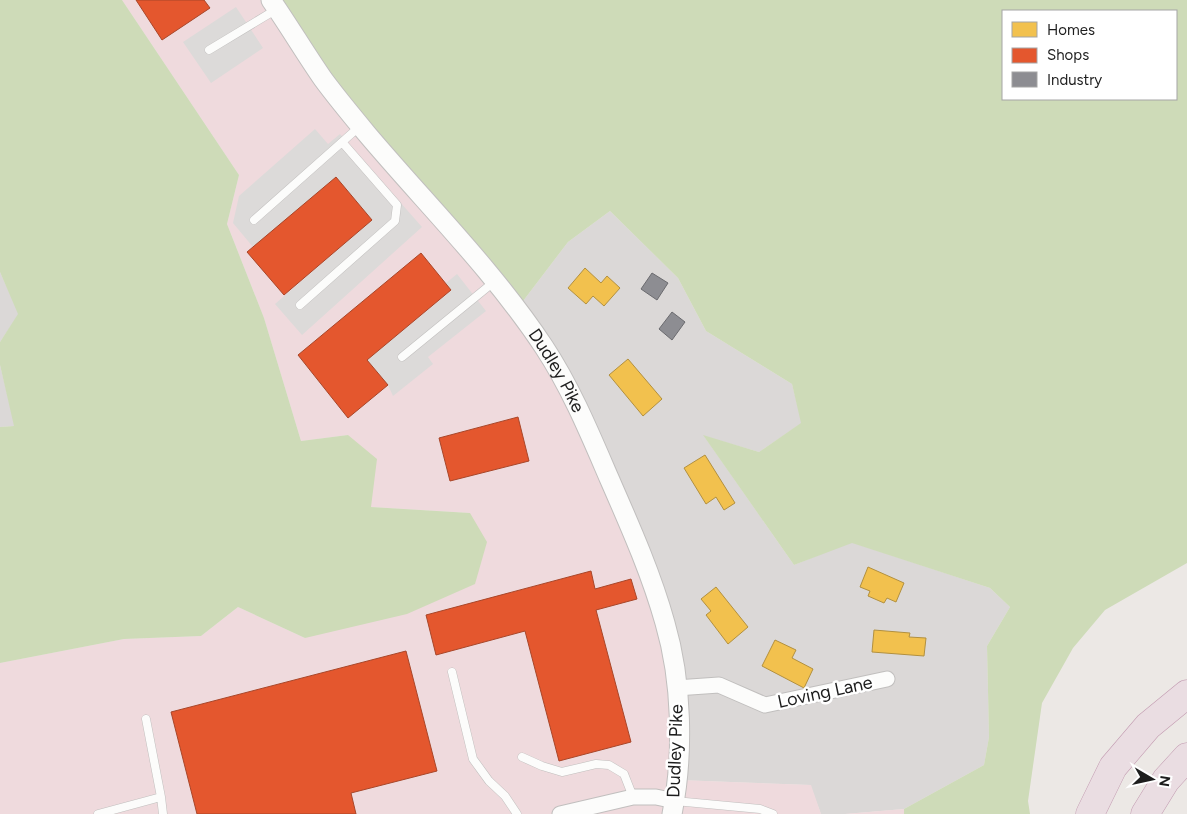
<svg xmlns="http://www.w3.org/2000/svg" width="1187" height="814" font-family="Figtree,sans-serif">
<rect width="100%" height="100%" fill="#ece8e5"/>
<path fill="#dbd8d7" d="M610 211 678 278 706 331 792 384 802 423 759 452 704 436 794 565 851 542 990 588 1010 607 987 646 989 737 984 765 904 809 845 814H821L810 785 678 780 517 309 568 242Z
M0 272 19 314 0 342Z
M0 365 15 426 0 427Z"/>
<path fill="#efdadd" d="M122 0H271L545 349 666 625 678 780 811 785 821 814H0V663L124 639 201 636 238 607 305 638 470 513 371 507 348 435 301 441 264 318 227 224 239 175Z
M904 809V814H845Z"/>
<path fill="#cedbb8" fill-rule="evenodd" d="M0 0H122L239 175 227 224 264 318 301 441 348 435 377 459 371 507 470 513 487 542 475 584 407 614 305 638 238 607 201 636 124 639 0 663V427L14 426 0 365V342L18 314 0 272Z
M271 0H1187V563L1105 610 1073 648 1042 703 1028 801 1030 814H904V809L984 765 989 737 987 646 1010 607 990 588 852 543 794 565 703 435 759 452 801 423 792 384 706 331 678 278 610 211 568 242 517 309ZM1003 11H1176V99H1003Z"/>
<path fill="#dcdad9" d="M236 7 263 48 211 83 183 42Z
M315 129 328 144 340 134 422 227 302 335 275 304 372 220 336 177 253 247 233 223 239 196Z
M457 274 486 311 428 357 433 364 393 396 388 385 367 360 451 291 446 283Z"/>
<path fill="#f2c14e" stroke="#b2903f" d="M585 268 601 283 607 276 620 288 604 306 593 296 586 304 568 288Z
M628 359 662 399 643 416 609 375Z
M705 455 735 503 724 510 716 497 706 504 684 468Z
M868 567 904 583 896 602 887 598 884 603 868 596 870 591 860 587Z
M716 587 748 627 728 644 706 615 711 611 701 599Z
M874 630 910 633 909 637 926 638 924 656 872 652Z
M775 640 796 650 792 658 813 669 804 688 762 666Z"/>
<path fill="#e4572e" stroke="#a84629" d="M136 0H204L210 8 162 40Z
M336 177 372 220 284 295 247 252Z
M421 253 451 290 367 360 388 385 348 418 298 355Z
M518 417 529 461 450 481 439 438Z
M591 571 595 589 631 579 637 599 596 610 631 742 559 761 525 631 436 655 426 615Z
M406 651 437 771 351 793 356 814H197L171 712Z"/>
<path fill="#8d8d92" stroke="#6b6b6f" d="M652 273 668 283 657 300 641 289Z
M672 312 685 322 672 340 659 329Z"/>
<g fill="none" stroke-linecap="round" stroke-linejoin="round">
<g stroke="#c1bfbe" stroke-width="9">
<path id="service" d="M209 50 277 9
M254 220 359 127
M300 305 395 221 397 205 342 142
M402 357 495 281
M452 672 473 759 489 781 505 796 517 814
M146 719 161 797
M522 757 542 766 562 772 596 764 609 765 624 774 633 797
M675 801 760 809 773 814
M98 814 161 797 163 814"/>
</g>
<g stroke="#c1bfbe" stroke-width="17">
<path id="minor" d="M676 688 719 685 765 705 887 679
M560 814 633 797H656L675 801"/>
</g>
<g stroke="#c1bfbe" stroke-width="21">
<g id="tertiary">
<path id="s1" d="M271 0C289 26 305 53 323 79 337 98 352 116 367 134 427 205 493 270 544 347 571 388 590 434 609 478 630 526 651 573 665 623 682 681 684 754 672 814"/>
</g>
</g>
<g stroke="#c29ab0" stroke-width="29">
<path id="motorway" d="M1090 814 1113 767 1148 726 1187 694
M1145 814 1166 780 1187 757"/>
</g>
<use href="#service" stroke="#fcfcfb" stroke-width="8"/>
<use href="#minor" stroke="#fcfcfb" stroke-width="15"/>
<use href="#tertiary" stroke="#fcfcfb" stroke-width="19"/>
<use href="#motorway" stroke="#eadde2" stroke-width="28"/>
</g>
<g text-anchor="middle" stroke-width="5" stroke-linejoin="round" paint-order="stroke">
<g font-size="18" fill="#1d1d1d" stroke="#fff">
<text dy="6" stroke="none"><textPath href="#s1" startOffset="469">Dudley Pike</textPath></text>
<text transform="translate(825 692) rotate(-12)" y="6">Loving Lane</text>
<text transform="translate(675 751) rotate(-88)" y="6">Dudley Pike</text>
</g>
</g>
<rect x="1002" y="10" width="175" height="90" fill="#ffffff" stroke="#a5a5a5"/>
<rect x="1012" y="22" width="25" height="15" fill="#f2c14e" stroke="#a5a5a5"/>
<text x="1047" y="35" font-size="15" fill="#1d1d1d">Homes</text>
<rect x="1012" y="48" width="25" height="15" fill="#e4572e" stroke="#a5a5a5"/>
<text x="1047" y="60" font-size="15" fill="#1d1d1d">Shops</text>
<rect x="1012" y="72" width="25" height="15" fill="#8d8d92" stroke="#a5a5a5"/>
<text x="1047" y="85" font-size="15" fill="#1d1d1d">Industry</text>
<g transform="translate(1152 779) rotate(99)" stroke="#ffffff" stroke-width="4" paint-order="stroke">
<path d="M0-4L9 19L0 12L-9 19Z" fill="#1d1d1d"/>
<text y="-8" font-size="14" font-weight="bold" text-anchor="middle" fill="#1d1d1d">N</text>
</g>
</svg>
